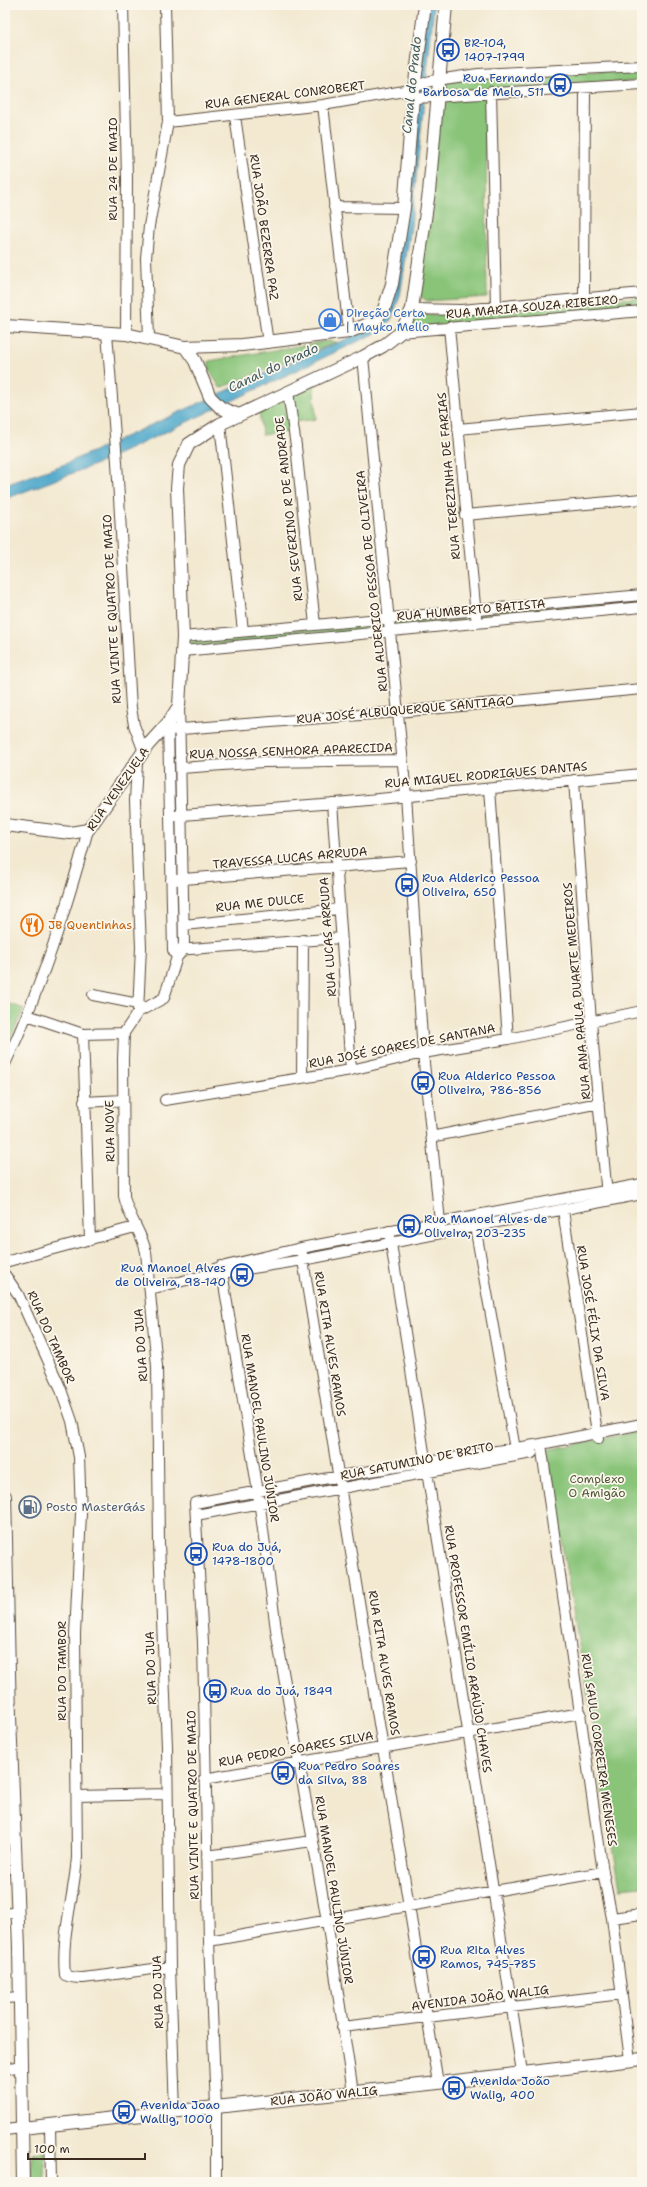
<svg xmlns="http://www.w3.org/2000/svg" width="647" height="2187" font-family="'Shantell Sans',sans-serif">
<rect width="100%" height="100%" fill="#fbf7ec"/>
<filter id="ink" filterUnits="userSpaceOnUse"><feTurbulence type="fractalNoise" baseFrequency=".025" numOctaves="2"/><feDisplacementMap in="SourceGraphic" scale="8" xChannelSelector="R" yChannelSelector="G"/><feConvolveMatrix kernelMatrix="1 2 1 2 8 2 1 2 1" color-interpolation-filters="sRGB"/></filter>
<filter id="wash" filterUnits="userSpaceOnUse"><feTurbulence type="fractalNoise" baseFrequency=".012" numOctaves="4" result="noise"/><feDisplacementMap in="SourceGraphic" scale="16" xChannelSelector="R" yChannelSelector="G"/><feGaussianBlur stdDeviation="0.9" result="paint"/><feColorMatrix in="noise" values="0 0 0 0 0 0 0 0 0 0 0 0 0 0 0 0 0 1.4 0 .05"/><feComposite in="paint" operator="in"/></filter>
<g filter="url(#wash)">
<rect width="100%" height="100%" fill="#f3e9d1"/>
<path fill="#89c479" stroke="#62774c" d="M642 69V81L442 93 441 83 461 78Z
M486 92 487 297 427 301 414 291 436 95Z
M642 297V308L404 329 412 313 456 316Z
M328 341 337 342 220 388 209 369V361Z
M313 379 316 419 288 423V432L262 435 258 403Z
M642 598V605L479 620 478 612Z
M473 612 475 620 392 628V621Z
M385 621 387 629 185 648V639Z
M5 1002 24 1009 5 1051Z
M386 1233 388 1241 304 1258 303 1249Z
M642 1431V1886L620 1888 546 1450Z
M44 2152 46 2181 32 2182V2153Z"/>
<path fill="#4da7ca" stroke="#446874" d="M427 5H434L411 226 400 296 391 320 374 334 102 462 5 499V485L65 464 270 371 351 337 390 304Z"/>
</g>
<g filter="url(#ink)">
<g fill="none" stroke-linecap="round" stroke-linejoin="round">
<g stroke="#574739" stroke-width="12">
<path id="minor" d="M123 5 127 178 126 334
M491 92 496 307
M408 94 416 98 642 84
M323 105 349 332
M235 116 268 343
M168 122 323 105 404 91 430 81 478 74 642 66
M334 207 404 208
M584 299 585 88
M412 309 461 310 642 293
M449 327 476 616
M401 332 642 311
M107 333 117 462 131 708 134 725 144 752
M149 338 146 258 149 226 168 122 165 5
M363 357 406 795 423 1053 441 1232
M288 392 296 446 315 625
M220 424 243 631
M458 429 642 412
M465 515 642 499
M183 637 642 595
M183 651 642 607
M168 725 173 950 177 957
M169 730 398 712 642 689
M137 762 135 801 141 947 138 1012
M181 768 264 762 402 760
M574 780 591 1022 607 1196
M490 789 508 1039
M332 803 351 1070
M170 816 347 802 642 774
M171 880 411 861
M184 925 339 909
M177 950 341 938
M93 995 138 1004
M27 1015 83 1034 124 1033
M83 1034 90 1240
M5 1064C41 989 66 910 88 830
M302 1078 303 940
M165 1100 351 1070 423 1053 508 1039 642 1011
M84 1102 123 1100
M431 1137 599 1103
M563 1210 598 1439
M475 1226 515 1449
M389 1231 522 2072
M301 1248 438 2083
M5 1262 135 1227
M221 1266 258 1492 277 1637 327 1921 353 2092
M217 1268 301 1248 642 1184
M5 1275 18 1294 60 1387 72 1421 79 1457 81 1514 75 1634 77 1857C74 1897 61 1935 65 1975 71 1978 77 1978 83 1978 112 1975 141 1970 170 1967
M150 1289 203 1276 303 1260 642 1194
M541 1444 603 1872 612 1918 630 2060
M196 1515 532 1453
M204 1779 581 1713
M77 1796 167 1794
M207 1856 312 1841
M5 1914 18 1912
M612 1918 642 1914
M209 1941 603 1872
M5 1998 20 1997
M342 2027 622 1994
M5 2069 21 2066
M175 2112 170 1967 167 1747 159 1543 157 1366 146 1252C142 1232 128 1217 124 1196L123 1059 124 1033 138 1012 164 998 177 957 183 950 184 942 179 706
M50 2126 51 2182
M5 2130 22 2128
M216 2182V2107L209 1941 203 1642 195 1503 339 1476 541 1444 642 1424"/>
</g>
<g stroke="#574739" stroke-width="14">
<path id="major" d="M5 326 126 334 185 347 242 345 349 332 373 322 384 309 392 284 404 208 413 97 425 5
M185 347 195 361 210 397 221 408 239 415
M5 825 70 833 88 830 148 745 168 723 179 706 183 637 177 488 179 465 189 444 220 424 363 357 383 346 401 332 412 309 429 192 446 5
M5 1496 10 1717 19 1948 23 2182
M22 2128 438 2083 642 2059"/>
</g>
<use href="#minor" stroke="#fff" stroke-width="10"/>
<use href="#major" stroke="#fff" stroke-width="12"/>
</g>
</g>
<defs>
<g id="bus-ring" transform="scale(1.15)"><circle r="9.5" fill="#fbf7ec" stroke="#1a4fb4" stroke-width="1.5"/><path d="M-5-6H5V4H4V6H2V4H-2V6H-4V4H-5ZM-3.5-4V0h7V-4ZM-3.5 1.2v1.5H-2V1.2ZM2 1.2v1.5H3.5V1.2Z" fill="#1a4fb4"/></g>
<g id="shop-ring" transform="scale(1.15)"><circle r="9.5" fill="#fbf7ec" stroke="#3f7fe0" stroke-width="1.5"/><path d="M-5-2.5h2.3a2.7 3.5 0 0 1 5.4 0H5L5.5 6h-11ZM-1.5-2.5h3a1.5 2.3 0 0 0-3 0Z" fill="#3f7fe0"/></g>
<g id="restaurant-ring" transform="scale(1.15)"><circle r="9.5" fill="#fbf7ec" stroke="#e8710a" stroke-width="1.5"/><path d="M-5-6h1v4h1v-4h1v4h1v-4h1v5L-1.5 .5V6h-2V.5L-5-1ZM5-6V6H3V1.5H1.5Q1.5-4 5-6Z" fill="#e8710a"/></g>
<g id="fuel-ring" transform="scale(1.15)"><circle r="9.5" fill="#fbf7ec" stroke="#5c6f8a" stroke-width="1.5"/><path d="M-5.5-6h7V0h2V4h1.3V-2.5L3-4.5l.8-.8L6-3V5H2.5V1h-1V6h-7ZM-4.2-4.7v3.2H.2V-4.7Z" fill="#5c6f8a"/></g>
</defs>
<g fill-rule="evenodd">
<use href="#bus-ring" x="448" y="50"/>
<use href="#bus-ring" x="560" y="85"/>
<use href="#shop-ring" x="330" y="320"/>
<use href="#bus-ring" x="407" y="885"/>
<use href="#restaurant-ring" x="32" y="925"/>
<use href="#bus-ring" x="423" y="1083"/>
<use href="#bus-ring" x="409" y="1226"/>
<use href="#bus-ring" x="242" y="1275"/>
<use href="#fuel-ring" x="30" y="1507"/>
<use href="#bus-ring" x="196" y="1554"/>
<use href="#bus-ring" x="215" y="1691"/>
<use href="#bus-ring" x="283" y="1773"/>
<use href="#bus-ring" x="424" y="1957"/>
<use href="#bus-ring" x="454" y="2088"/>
<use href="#bus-ring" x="124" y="2112"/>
</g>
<g text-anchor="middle" stroke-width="3.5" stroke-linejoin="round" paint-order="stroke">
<g font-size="12" fill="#164399" stroke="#fbf7ec" text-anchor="start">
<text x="464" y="47">BR-104,<tspan x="464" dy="14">1407-1799</tspan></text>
<text x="544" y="82" text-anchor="end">Rua Fernando<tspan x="544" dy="14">Barbosa de Melo, 511</tspan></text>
<text x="422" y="882">Rua Alderico Pessoa<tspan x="422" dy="14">Oliveira, 650</tspan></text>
<text x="438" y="1080">Rua Alderico Pessoa<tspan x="438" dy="14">Oliveira, 786-856</tspan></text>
<text x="424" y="1223">Rua Manoel Alves de<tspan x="424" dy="14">Oliveira, 203-235</tspan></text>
<text x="226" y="1272" text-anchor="end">Rua Manoel Alves<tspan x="226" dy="14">de Oliveira, 98-140</tspan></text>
<text x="212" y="1551">Rua do Juá,<tspan x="212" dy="14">1478-1800</tspan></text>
<text x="230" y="1695">Rua do Juá, 1849</text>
<text x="298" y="1770">Rua Pedro Soares<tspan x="298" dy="14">da Silva, 88</tspan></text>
<text x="440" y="1954">Rua Rita Alves<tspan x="440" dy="14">Ramos, 745-785</tspan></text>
<text x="470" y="2085">Avenida João<tspan x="470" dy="14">Walig, 400</tspan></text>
<text x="140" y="2109">Avenida Joao<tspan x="140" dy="14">Wallig, 1000</tspan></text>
</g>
<g font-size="12" fill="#3b2a1e" stroke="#fbf7ec">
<text transform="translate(285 95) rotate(-7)" y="4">RUA GENERAL CONROBERT</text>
<text transform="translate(113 169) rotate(-90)" y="4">RUA 24 DE MAIO</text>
<text transform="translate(264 227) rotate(82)" y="4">RUA JOÃO BEZERRA PAZ</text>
<text transform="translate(532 307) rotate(-5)" y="4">RUA MARIA SOUZA RIBEIRO</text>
<text transform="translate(449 476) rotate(-95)" y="4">RUA TEREZINHA DE FARIAS</text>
<text transform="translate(289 509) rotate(-96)" y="4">RUA SEVERINO R DE ANDRADE</text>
<text transform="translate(372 581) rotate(-96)" y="4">RUA ALDERICO PESSOA DE OLIVEIRA</text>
<text transform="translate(112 609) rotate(-93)" y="4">RUA VINTE E QUATRO DE MAIO</text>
<text transform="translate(471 610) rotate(-5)" y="4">RUA HUMBERTO BATISTA</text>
<text transform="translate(405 710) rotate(-5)" y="4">RUA JOSÉ ALBUQUERQUE SANTIAGO</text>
<text transform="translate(291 751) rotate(-2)" y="4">RUA NOSSA SENHORA APARECIDA</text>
<text transform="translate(486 775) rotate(-5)" y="4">RUA MIGUEL RODRIGUES DANTAS</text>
<text transform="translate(118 789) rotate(-55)" y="4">RUA VENEZUELA</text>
<text transform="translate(290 858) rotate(-5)" y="4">TRAVESSA LUCAS ARRUDA</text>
<text transform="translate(260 903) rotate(-6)" y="4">RUA ME DULCE</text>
<text transform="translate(328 937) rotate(-94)" y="4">RUA LUCAS ARRUDA</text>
<text transform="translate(577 991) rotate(-95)" y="4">RUA ANA PAULA DUARTE MEDEIROS</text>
<text transform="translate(402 1046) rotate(-11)" y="4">RUA JOSÉ SOARES DE SANTANA</text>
<text transform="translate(110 1131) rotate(-91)" y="4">RUA NOVE</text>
<text transform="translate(593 1323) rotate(81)" y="4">RUA JOSÉ FÉLIX DA SILVA</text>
<text transform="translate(51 1337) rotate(66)" y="4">RUA DO TAMBOR</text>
<text transform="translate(330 1344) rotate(81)" y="4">RUA RITA ALVES RAMOS</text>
<text transform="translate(141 1345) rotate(-94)" y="4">RUA DO JUA</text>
<text transform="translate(260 1428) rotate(81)" y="4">RUA MANOEL PAULINO JÚNIOR</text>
<text transform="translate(417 1461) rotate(-11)" y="4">RUA SATUMINO DE BRITO</text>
<text transform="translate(468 1649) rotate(81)" y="4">RUA PROFESSOR EMÍLIO ARAÚJO CHAVES</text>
<text transform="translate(384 1663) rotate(81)" y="4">RUA RITA ALVES RAMOS</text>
<text transform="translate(151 1668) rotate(-92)" y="4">RUA DO JUA</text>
<text transform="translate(62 1671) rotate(-90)" y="4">RUA DO TAMBOR</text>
<text transform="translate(296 1749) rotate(-10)" y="4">RUA PEDRO SOARES SILVA</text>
<text transform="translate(599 1750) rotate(82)" y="4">RUA SAULO CORREIRA MENESES</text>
<text transform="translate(193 1805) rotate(-91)" y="4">RUA VINTE E QUATRO DE MAIO</text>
<text transform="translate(334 1890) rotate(81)" y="4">RUA MANOEL PAULINO JÚNIOR</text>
<text transform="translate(158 1992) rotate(-92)" y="4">RUA DO JUA</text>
<text transform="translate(480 1998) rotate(-7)" y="4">AVENIDA JOÃO WALIG</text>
<text transform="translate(324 2096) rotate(-6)" y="4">RUA JOÃO WALIG</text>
</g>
<g font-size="12" fill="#366cbe" stroke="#fbf7ec" text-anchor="start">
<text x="346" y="317">Direção Certa<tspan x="346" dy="14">| Mayko Mello</tspan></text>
</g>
<g font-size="12" fill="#c56008" stroke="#fbf7ec" text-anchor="start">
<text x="48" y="929">JB Quentinhas</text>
</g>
<g font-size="12" fill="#525839" stroke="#fbf7ec">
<text x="597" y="1483">Complexo<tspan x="597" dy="14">O Amigão</tspan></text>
</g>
<g font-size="12" fill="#4e5e75" stroke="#fbf7ec" text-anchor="start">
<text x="46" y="1511">Posto MasterGás</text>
</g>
<g font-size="13" font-style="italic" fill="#425c63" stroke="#fbf7ec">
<text transform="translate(411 85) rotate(-84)" y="5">Canal do Prado</text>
<text transform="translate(273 367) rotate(-25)" y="5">Canal do Prado</text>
</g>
</g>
<rect width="647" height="2187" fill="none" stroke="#fbf7ec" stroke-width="20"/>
<path d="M28 2153v6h117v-6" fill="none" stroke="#3b2a1e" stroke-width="2"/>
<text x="34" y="2153" font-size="12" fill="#3b2a1e" stroke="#fbf7ec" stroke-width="3" paint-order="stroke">100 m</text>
</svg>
